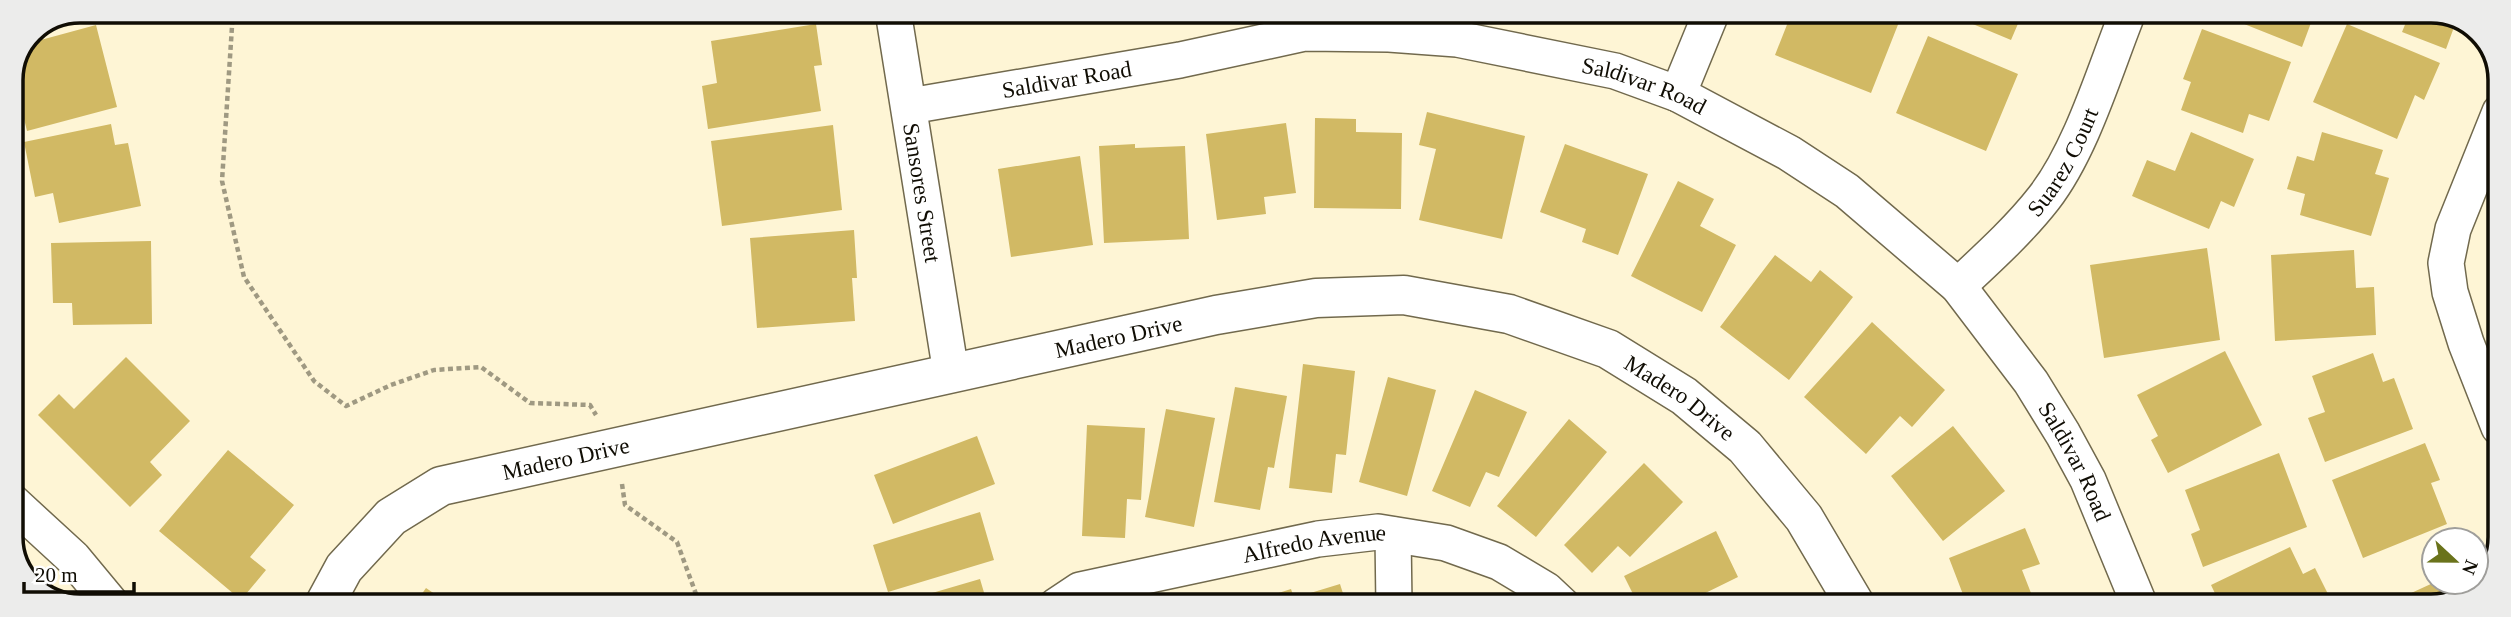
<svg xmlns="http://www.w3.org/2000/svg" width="2511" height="617" font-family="Georgia,serif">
<rect width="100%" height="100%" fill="#fef5d5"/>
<path fill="#d1b964" d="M80 10 99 11V13L63 19Z
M693 11H777L778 16 694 20Z
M973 11H997V13L974 16Z
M1792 12H1903L1871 93 1775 55Z
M1944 12H2023L2011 40Z
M2214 12H2315L2302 47Z
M2402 12H2445L2457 19 2446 49 2402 32 2409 15Z
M816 24 822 65 814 66 821 111 708 129 702 86 717 83 711 41Z
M2347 24 2440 63 2424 100 2415 95 2397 139 2313 102Z
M96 25 117 107 27 131 13 74 26 44Z
M2202 29 2291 62 2269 121 2249 114 2243 133 2181 110 2191 82 2183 79Z
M1928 36 2018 74 1986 151 1896 113Z
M1427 112 1525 136 1502 239 1419 220 1436 149 1419 145Z
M1315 118 1356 119V132L1402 133 1401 209 1314 208Z
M1286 123 1296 193 1264 197 1266 214 1217 220 1206 134Z
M111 124 115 145 128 143 141 206 59 223 53 193 35 197 24 142Z
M833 125 842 210 722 226 711 141Z
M2191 132 2254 159 2234 207 2221 201 2209 229 2132 196 2147 160 2175 171Z
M2322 132 2383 150 2375 174 2389 178 2371 236 2300 215 2305 194 2287 189 2297 156 2314 161Z
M1135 144V148L1185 146 1189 239 1104 243 1099 146Z
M1565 144 1648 174 1618 255 1582 242 1586 229 1540 212Z
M1080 156 1093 245 1011 257 998 169Z
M1678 181 1714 199 1700 226 1736 245 1702 312 1631 276Z
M854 230 857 278H852L855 321 757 328 750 238Z
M151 241 152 324 73 325 72 303H53L51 243Z
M2207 248 2220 340 2104 358 2090 265Z
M2354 250 2356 288 2374 287 2376 335 2275 341 2271 255Z
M1775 255 1811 282 1820 270 1853 297 1789 380 1720 327Z
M1872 322 1945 390 1912 427 1900 416 1866 454 1804 397Z
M2225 351 2262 425 2168 473 2151 440 2158 436 2137 395Z
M2373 353 2383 382 2394 378 2413 429 2325 462 2308 418 2325 412 2312 376Z
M126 357 190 421 150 462 162 475 130 507 38 415 59 394 74 409Z
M1303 364 1355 371 1346 455 1336 454 1332 493 1289 488Z
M1388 377 1436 390 1407 496 1359 482Z
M1235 387 1287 396 1274 468 1268 467 1260 510 1214 502Z
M1475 390 1527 412 1499 477 1486 472 1470 507 1432 491Z
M1166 409 1215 418 1194 527 1145 517Z
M1569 419 1607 452 1536 537 1497 506Z
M1087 425 1145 428 1141 500 1127 499 1125 538 1082 536Z
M1953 426 2005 491 1943 541 1891 476Z
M977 436 995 484 893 524 874 475Z
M2425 443 2440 480 2431 483 2447 524 2363 558 2332 480Z
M228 450 294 505 250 557 266 570 241 600 159 531Z
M2279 453 2307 527 2203 567 2191 534 2200 530 2185 490Z
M1644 463 1683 502 1630 557 1618 546 1592 573 1564 545Z
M980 512 994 560 888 592 873 545Z
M2025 528 2040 564 2022 570 2036 606H1952L1950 602 1964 597 1949 558Z
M1716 531 1738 577 1679 606H1639L1624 576Z
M2290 547 2303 574 2315 568 2334 606H2221L2211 585Z
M2434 571V582H2476V572L2480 581 2474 592 2432 606H2383L2433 583 2428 573Z
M980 579 988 606H891V605Z
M1340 584 1347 606H1239L1291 589 1294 598Z
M426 588 451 605H414Z"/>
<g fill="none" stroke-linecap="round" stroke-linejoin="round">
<g stroke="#71694d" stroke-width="38">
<g id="street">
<path id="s1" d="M893 11 951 373"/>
<path d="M1678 94 1712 11"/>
<path id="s2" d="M910 106 1180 60 1305 33 1389 34 1457 39 1615 71 1678 94 1789 153 1847 191 1958 286 2031 382 2063 434 2088 480 2140 606"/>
<path id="s3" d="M1958 286C1988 258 2019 230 2044 198 2082 149 2105 69 2128 12"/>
<path d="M2499 427 2466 343 2450 292 2446 263 2453 229 2500 112"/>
<path d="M11 501 73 558 112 605"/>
<path d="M1393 535 1394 606"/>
<path id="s4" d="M1056 606 1080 590 1318 539 1378 532 1446 543 1499 562 1546 590 1563 606"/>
</g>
</g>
<g stroke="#71694d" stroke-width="41">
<g id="secondary">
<path id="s5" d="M324 605 344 568 391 517 441 486 1216 315 1316 298 1404 295 1509 314 1608 349 1684 396 1745 447 1804 518 1856 606"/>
</g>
</g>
<path stroke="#9f9982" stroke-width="4.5" stroke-dasharray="5 3.5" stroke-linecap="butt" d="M233 11 222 181 244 277 314 381 346 406 391 385 434 370 481 367 530 403 590 405 596 415
M622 484 625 505 677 542 700 605"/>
<use href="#street" stroke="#fff" stroke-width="35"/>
<use href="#secondary" stroke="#fff" stroke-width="38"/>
</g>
<g text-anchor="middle" stroke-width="7" stroke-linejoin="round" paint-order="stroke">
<g font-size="23" fill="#100d04" stroke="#fff">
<text dy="8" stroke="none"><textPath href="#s2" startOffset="159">Saldivar Road</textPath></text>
<text dy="8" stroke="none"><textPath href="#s2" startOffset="747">Saldivar Road</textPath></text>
<text dy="8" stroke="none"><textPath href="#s3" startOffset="164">Suarez Court</textPath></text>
<text dy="8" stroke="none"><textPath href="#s1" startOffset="184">Sansores Street</textPath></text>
<text dy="8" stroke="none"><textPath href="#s5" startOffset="864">Madero Drive</textPath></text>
<text dy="8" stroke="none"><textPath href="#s5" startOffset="1452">Madero Drive</textPath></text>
<text dy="8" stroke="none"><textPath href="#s5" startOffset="298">Madero Drive</textPath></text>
<text dy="8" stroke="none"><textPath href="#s2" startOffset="1335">Saldivar Road</textPath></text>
<text dy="8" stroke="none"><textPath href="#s4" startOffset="268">Alfredo Avenue</textPath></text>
</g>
</g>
<path d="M0 0H2511V617H0ZM80 23H2431A57 57 0 0 1 2488 80V537A57 57 0 0 1 2431 594H80A57 57 0 0 1 23 537V80A57 57 0 0 1 80 23Z" fill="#ececeb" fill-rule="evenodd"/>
<path fill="none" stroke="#100d04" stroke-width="3.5" d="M80 23H2431A57 57 0 0 1 2488 80V537A57 57 0 0 1 2431 594H80A57 57 0 0 1 23 537V80A57 57 0 0 1 80 23Z"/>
<g transform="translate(2455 561) rotate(112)"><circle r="33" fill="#ffffff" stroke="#9f9e9b" stroke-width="2"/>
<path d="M0-5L12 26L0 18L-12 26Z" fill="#6a731b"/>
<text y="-10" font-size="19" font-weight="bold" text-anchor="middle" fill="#100d04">N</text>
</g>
<path d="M24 582v10h110v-10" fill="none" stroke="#100d04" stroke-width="3.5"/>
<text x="35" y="582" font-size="21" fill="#100d04" stroke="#ffffff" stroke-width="5" paint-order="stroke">20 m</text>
</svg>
